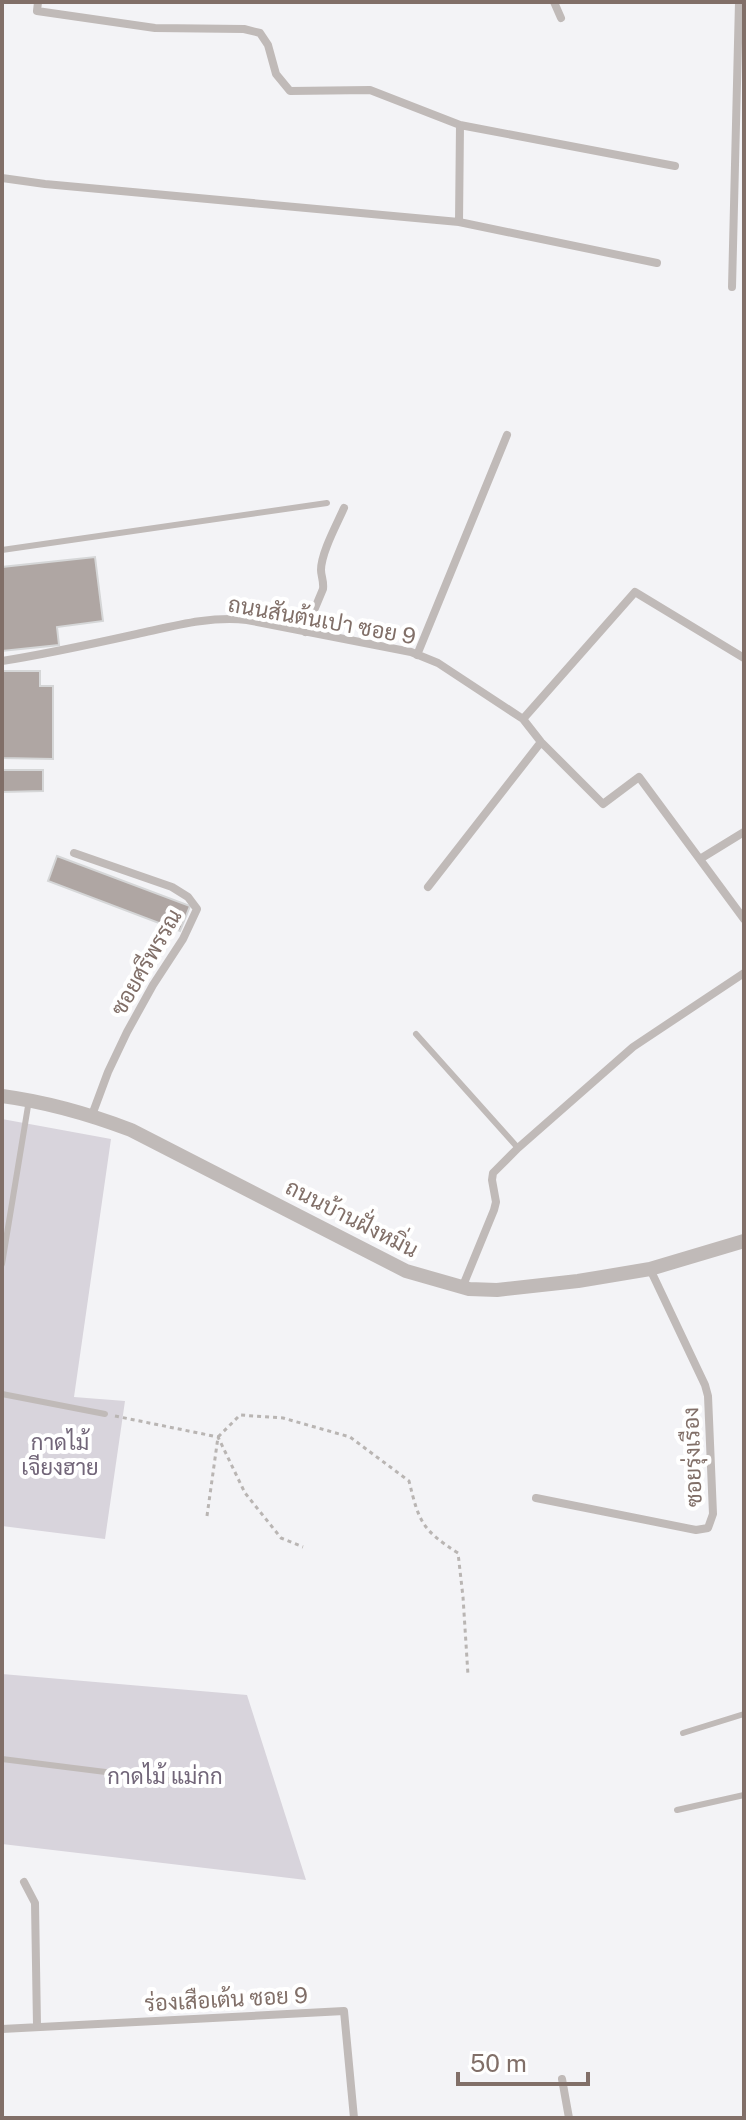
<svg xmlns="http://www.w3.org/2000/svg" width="746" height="2120" font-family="'Public Sans',Sarabun,sans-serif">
<rect width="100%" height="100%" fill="#f3f3f6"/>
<path fill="#d8d4dc" d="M2 1119 111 1139 74 1397 125 1401 105 1539 2 1526Z
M2 1674 247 1695 306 1880 2 1844Z"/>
<path fill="#afa6a3" stroke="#d5d6d7" stroke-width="2" d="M95 557 103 621 57 627 59 645 2 651V567Z
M2 671H40V686H53V759L2 758Z
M2 770H43V791L2 792Z
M57 856 190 906 180 931 48 881Z"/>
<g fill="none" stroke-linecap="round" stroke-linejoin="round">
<path stroke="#b9b5b3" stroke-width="3" stroke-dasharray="4 4" stroke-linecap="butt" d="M115 1416 218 1437 245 1493 281 1538 303 1547
M207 1516 218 1437 240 1415 283 1418 350 1437 409 1481C419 1522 422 1530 458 1553L463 1597 468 1675"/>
<path stroke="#c0bab8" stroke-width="6" d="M2 550 327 503
M416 1034 518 1148
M2 1264 29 1100
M2 1394 105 1414
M683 1733 744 1714
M2 1759 185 1782
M677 1810 744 1795"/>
<path stroke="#c0bab8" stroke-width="8" d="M38 2 37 11 155 28 244 29 260 33 268 45 276 74 290 91 370 90 460 125 675 166
M554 2 561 18
M2 178 45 184 459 222 657 263
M459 222 460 125
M732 287 739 2
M305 632 323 589C324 581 321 576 321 570 321 553 337 524 344 508
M417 655 507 435
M2 661C47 654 92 644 137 634 174 626 209 616 247 620L411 652 438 663 523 719 541 742 603 804 639 777 744 919
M523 719 635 592 744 658
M74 853 172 887 188 897 197 909 183 939 153 985 127 1032 108 1072 92 1115
M700 859 744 832
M428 887 541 742
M462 1288 494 1210 496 1202 492 1180 493 1173 518 1148 633 1047 744 973
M536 1498 696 1530 708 1528 713 1514 708 1396 705 1385 650 1269
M24 1882 35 1903 37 2026
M2 2029 344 2011 354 2118
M562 2079 569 2118"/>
<path stroke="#c0bab8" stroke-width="14" d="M2 1096C47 1102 89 1114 131 1130L406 1271 469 1289 497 1290 578 1281 650 1269 744 1241"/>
</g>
<g text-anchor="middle" stroke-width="8" stroke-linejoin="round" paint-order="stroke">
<g font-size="22" fill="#816f68" stroke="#fff">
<text transform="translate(322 620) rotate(10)" y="8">ถนนสันต้นเปา ซอย 9</text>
<text transform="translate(146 962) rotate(-60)" y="8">ซอยศรีพรรณ</text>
<text transform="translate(352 1218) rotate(27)" y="8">ถนนบ้านฝั่งหมิ่น</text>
<text transform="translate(692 1457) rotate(-92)" y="8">ซอยรุ่งเรือง</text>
<text transform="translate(226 1999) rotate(-3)" y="8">ร่องเสือเต้น ซอย 9</text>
</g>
<g font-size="22" fill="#726679" stroke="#fff">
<text x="60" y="1450">กาดไม้<tspan x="60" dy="25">เจียงฮาย</tspan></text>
<text x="165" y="1784">กาดไม้ แม่กก</text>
</g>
</g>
<rect width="746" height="2120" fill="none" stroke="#816f68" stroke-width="8"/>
<path d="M458 2072v12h130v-12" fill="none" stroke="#816f68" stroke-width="4"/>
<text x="470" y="2072" font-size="24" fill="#816f68" stroke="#ffffff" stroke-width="6" paint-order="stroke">50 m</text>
</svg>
